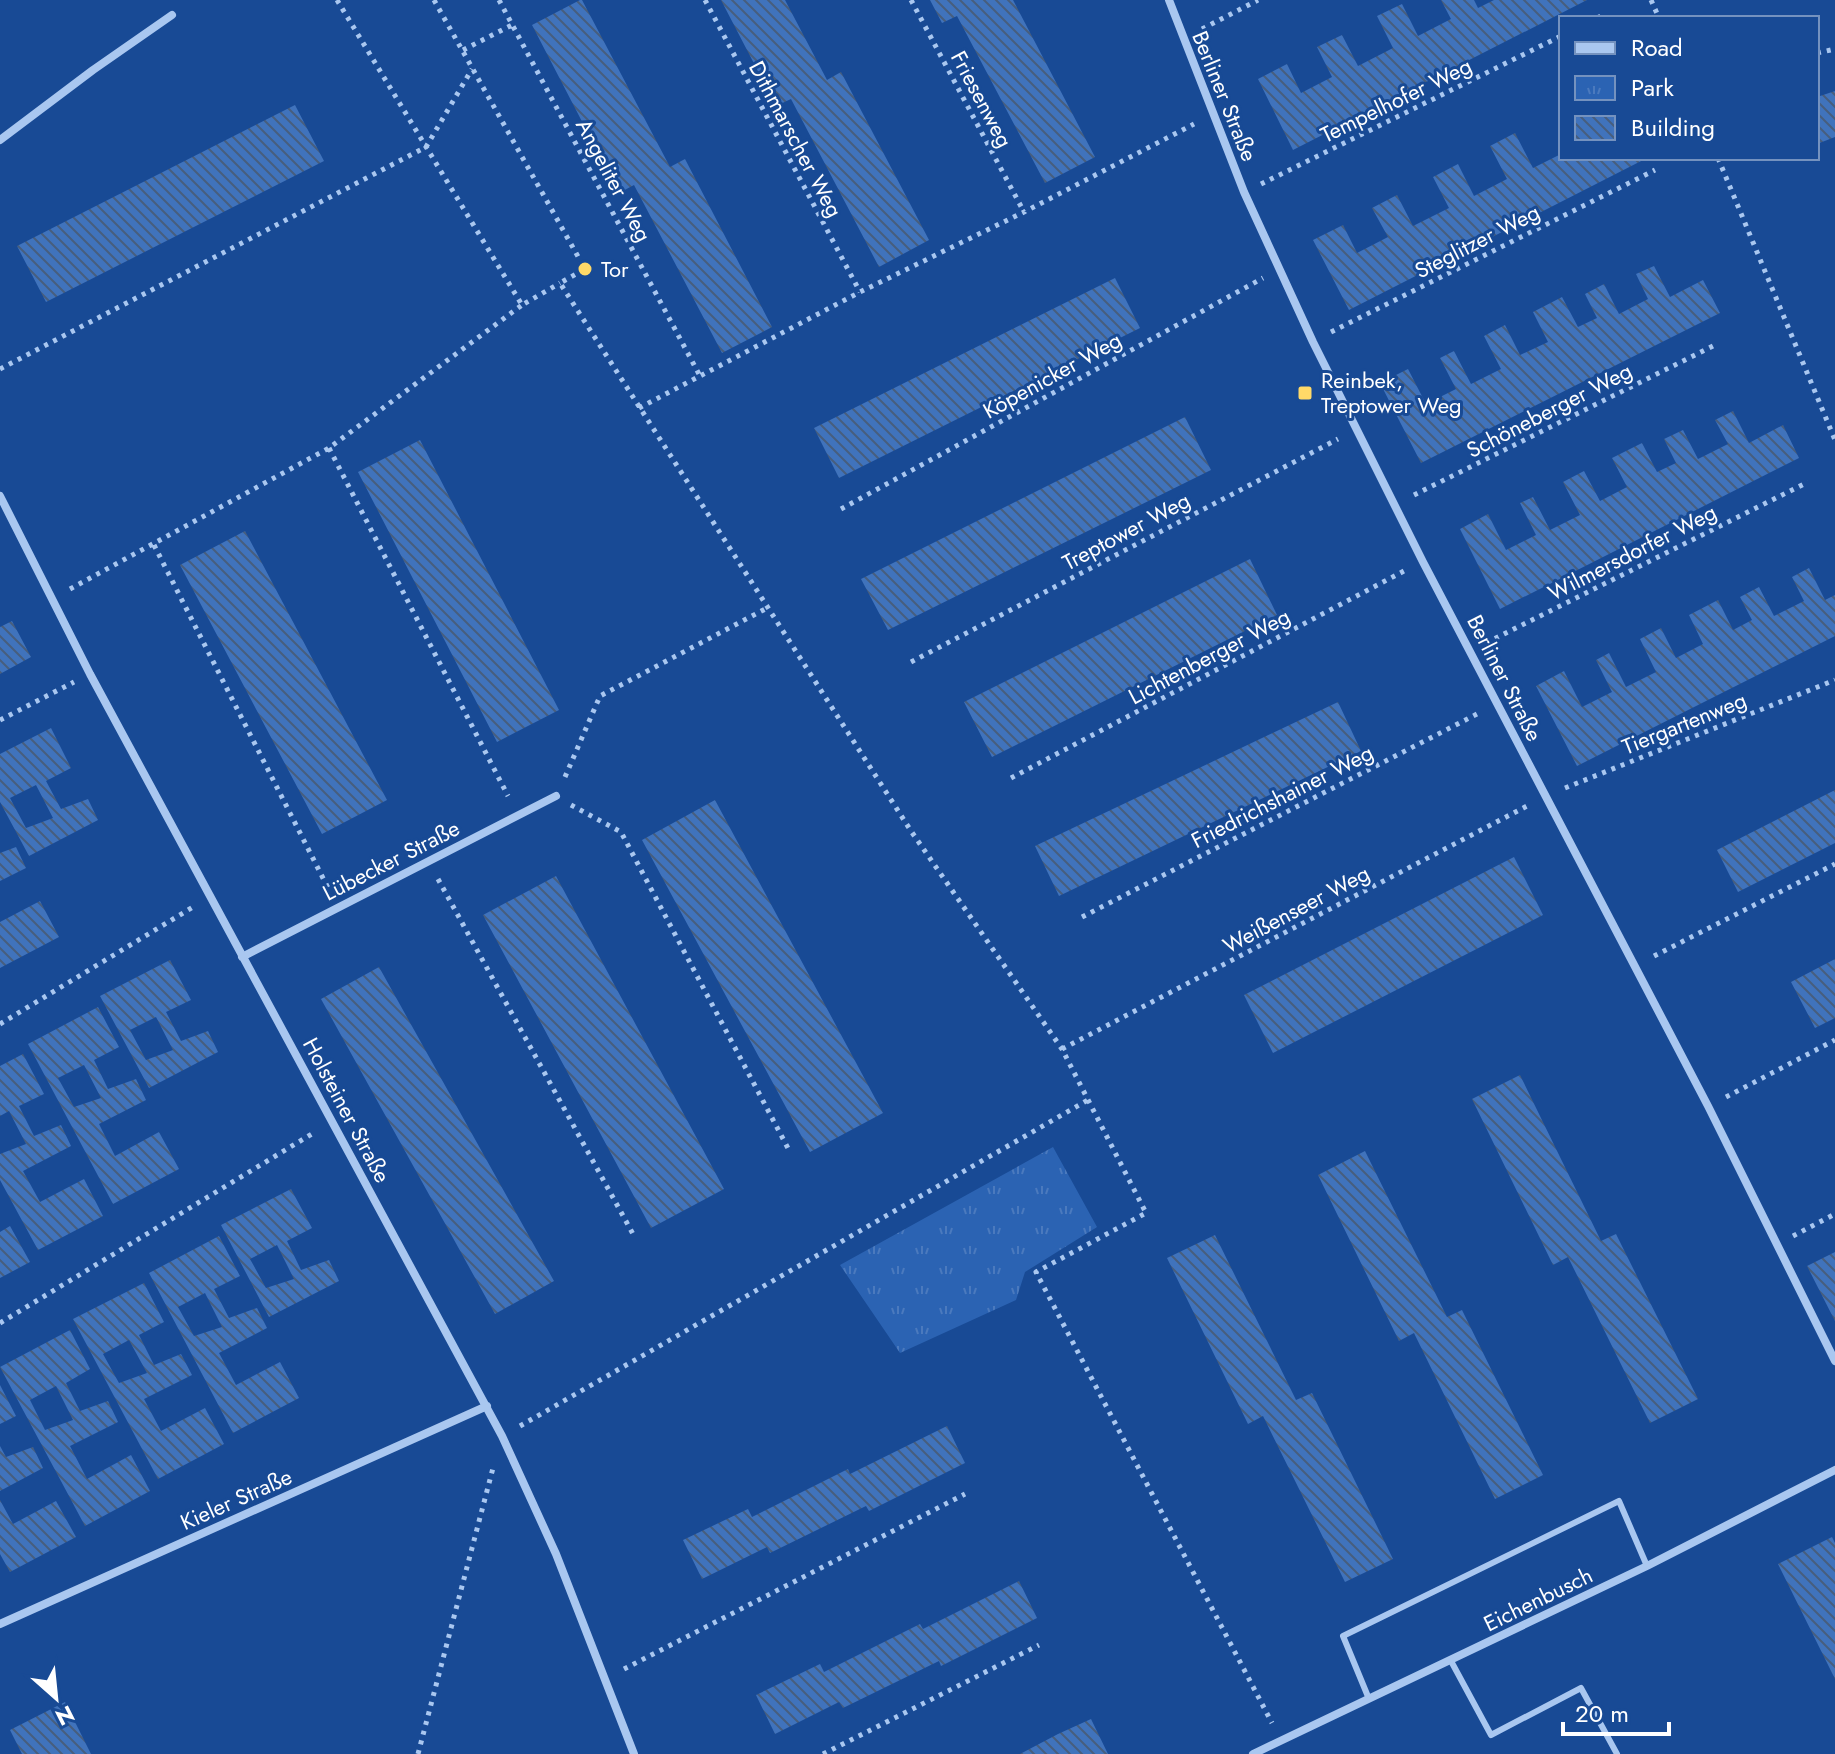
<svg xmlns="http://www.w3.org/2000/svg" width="1835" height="1754" font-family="Jost,sans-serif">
<defs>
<pattern id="park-tufts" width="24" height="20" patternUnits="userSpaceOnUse" patternTransform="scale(2)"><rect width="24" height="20" fill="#2b63b3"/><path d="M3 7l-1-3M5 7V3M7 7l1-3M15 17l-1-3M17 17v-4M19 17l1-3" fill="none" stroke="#4b7abe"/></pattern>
<pattern id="building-back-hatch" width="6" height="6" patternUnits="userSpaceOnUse" patternTransform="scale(2)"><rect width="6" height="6" fill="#4073bc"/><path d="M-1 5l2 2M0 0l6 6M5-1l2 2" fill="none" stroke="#475e7e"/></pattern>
</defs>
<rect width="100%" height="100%" fill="#184a95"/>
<path fill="url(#park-tufts)" d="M1053 1147 1097 1227 1025 1272 1016 1300 900 1353 840 1265Z"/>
<path fill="url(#building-back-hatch)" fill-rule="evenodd" d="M580 0H582L670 167 685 159 772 327 722 353 634 185 619 193 532 25Z
M721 0H785L827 80 841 72 929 240 879 267 791 99 776 106Z
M930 0H1013L1095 157 1045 183 957 16 942 23Z
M1441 0H1474L1478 8 1494 0H1587L1293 150 1258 79 1287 64 1301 93 1332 77 1317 47 1342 35 1358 66 1393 48 1377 16 1402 4 1418 36 1451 19Z
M1835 91V137L1817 144V97Z
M295 105 324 161 46 302 17 246Z
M1515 133 1533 168 1561 154V158H1647L1349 310 1313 240 1343 225 1357 253 1388 237 1372 208 1397 195 1413 226 1449 208 1433 177 1458 164 1474 196 1507 179 1490 146Z
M1654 266 1670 297 1703 280 1720 313 1421 463 1380 383 1408 369 1426 404 1456 389 1440 358 1454 351 1471 384 1501 369 1484 336 1505 325 1520 355 1548 342 1533 312 1562 297 1578 327 1597 318 1585 294 1604 284 1619 314 1648 299 1636 274Z
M1115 278 1140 328 839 478 814 428Z
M1733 411 1749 443 1783 425 1799 458 1500 609 1460 529 1488 514 1506 550 1536 535 1520 503 1533 497 1550 530 1580 515 1563 482 1584 471 1600 501 1627 487 1612 458 1642 443 1657 472 1676 463 1664 439 1683 430 1698 459 1728 444 1715 420Z
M1185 417 1211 470 888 630 861 579Z
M420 440 559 710 497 742 358 472Z
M245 531 387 800 322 834 180 565Z
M1250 559 1277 615 992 757 964 702Z
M1809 568 1825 600 1835 595V636L1577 766 1536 686 1564 671 1582 707 1612 692 1596 660 1609 653 1626 687 1656 672 1640 639 1661 628 1676 658 1703 644 1689 615 1718 600 1733 630 1752 620 1740 597 1759 587 1774 616 1804 601 1792 577Z
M12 621 31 657 0 674V627Z
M1338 702 1361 751 1059 896 1035 846Z
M51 728 71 768 46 781 61 809 88 799 98 820 29 856 0 802V754ZM36 785 53 818 26 828 10 798Z
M1835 790V843L1738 892 1717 850Z
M715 800 883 1113 810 1152 642 840Z
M16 847 26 868 0 881V853Z
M1514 857 1543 915 1273 1053 1244 995Z
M556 876 724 1189 651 1228 483 915Z
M40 901 59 937 0 968V922Z
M1835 959V1018L1815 1028 1791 982Z
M170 960 191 1000 166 1012 181 1041 208 1031 218 1052 149 1088 100 996ZM156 1017 173 1050 146 1060 130 1030Z
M379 967 554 1281 495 1314 321 999Z
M98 1007 119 1047 94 1060 108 1089 136 1079 146 1100 99 1124 115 1156 159 1132 179 1169 113 1204 28 1044ZM84 1065 101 1098 74 1107 58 1078Z
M23 1054 44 1094 19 1106 34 1136 61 1125 71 1146 23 1171 40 1202 84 1179 103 1216 38 1250 0 1180V1154L26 1144 9 1111 0 1116V1066Z
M1520 1075 1601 1241 1616 1234 1698 1399 1650 1423 1568 1257 1553 1265 1472 1099Z
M1365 1151 1447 1317 1462 1310 1543 1475 1495 1499 1414 1333 1399 1341 1318 1175Z
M291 1189 312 1228 287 1241 301 1270 329 1260 339 1281 269 1317 221 1225ZM277 1245 294 1279 266 1288 250 1259Z
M10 1226 30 1262 0 1278V1232Z
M1215 1235 1296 1400 1312 1393 1393 1559 1345 1582 1263 1416 1248 1424 1167 1258Z
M219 1236 240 1276 214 1289 229 1318 257 1308 267 1328 219 1353 236 1385 280 1362 299 1398 233 1433 149 1273ZM205 1293 222 1327 194 1336 178 1307Z
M1835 1252V1321L1807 1266Z
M144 1283 164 1322 139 1335 154 1365 181 1354 192 1375 144 1399 161 1431 205 1408 224 1444 158 1479 73 1319ZM129 1340 147 1373 119 1383 103 1354Z
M70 1330 90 1369 66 1383 80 1411 108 1401 118 1422 70 1446 87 1479 131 1455 150 1491 85 1526 0 1367ZM56 1386 73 1420 45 1430 30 1400Z
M0 1385 16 1416 0 1424Z
M947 1426 965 1463 869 1511 866 1506 770 1553 767 1547 702 1579 683 1540 748 1509 752 1517 848 1469 850 1474Z
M0 1446 6 1457 33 1447 43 1468 0 1491Z
M0 1500 13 1524 56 1501 76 1537 10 1572 0 1554Z
M1832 1537 1835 1543V1679L1778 1564Z
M1019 1581 1037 1618 941 1666 939 1661 843 1708 839 1702 775 1734 756 1695 820 1664 824 1672 920 1624 923 1629Z
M65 1702 91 1754H22L10 1730Z
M1091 1719 1108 1754H1020L1058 1734Z"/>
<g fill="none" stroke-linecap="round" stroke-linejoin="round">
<path stroke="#a9c7f0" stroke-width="5" stroke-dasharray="4 6" stroke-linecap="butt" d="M337 0 522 305 560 283
M434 0 585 269 560 283 911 831 1062 1049 1146 1213 1036 1272 1272 1723
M499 0 700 376
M705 0 860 292
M911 0 1024 212
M1651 0 1659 18
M1597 18 1605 14
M1202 29 1258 0
M463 50 512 25
M1817 53 1835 49
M1718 158 1835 440
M1261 184 1561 36
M1331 332 1655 170
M0 369 426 147 472 69
M639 408 860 292 1024 212 1194 124
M329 448 508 796
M1414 495 1717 344
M841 509 1263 278
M154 545 328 888
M70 589 329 448 522 305
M1486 643 1808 482
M911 662 1338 439
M0 720 74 682
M565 777 600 696 769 607
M1011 778 1404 571
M1565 788 1835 680
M571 805 621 832 790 1152
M438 879 633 1234
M1082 917 1479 713
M1654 956 1835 864
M0 1024 193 907
M1062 1049 1527 806
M1726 1097 1835 1040
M1793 1236 1835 1214
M0 1323 315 1132
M520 1426 1088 1100
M624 1669 965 1494
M418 1754 493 1468
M823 1754 1039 1645"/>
<path stroke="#a9c7f0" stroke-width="6" d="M1451 1661 1491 1735 1581 1688 1617 1754
M1369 1699 1343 1636 1619 1501 1647 1566"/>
<path stroke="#a9c7f0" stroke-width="8" d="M1169 0 1244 192 1313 342 1423 562 1708 1106 1835 1361
M0 140 93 70 172 15
M0 496 90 674 502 1436 556 1554 634 1754
M242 957 556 796
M0 1624 487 1406
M1253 1754 1647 1566 1835 1470"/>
</g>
<g fill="#ffd968" stroke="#184a95" stroke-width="3">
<circle cx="585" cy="269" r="8"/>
<rect x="1297" y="385" width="16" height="16" rx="4"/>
</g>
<g text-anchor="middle" stroke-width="6" stroke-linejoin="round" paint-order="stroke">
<g font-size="22" fill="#fff" stroke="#184a95">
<text transform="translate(1225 96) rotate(68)" y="8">Berliner Straße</text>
<text transform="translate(982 99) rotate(62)" y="8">Friesenweg</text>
<text transform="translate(1396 100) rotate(-26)" y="8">Tempelhofer Weg</text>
<text transform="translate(796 139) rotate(62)" y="8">Dithmarscher Weg</text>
<text transform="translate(614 180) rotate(62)" y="8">Angeliter Weg</text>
<text transform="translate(1477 241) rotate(-27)" y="8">Steglitzer Weg</text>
<text transform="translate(1052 375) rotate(-29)" y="8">Köpenicker Weg</text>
<text transform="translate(1549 410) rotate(-27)" y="8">Schöneberger Weg</text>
<text transform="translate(1126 531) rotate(-28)" y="8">Treptower Weg</text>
<text transform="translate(1632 552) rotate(-27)" y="8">Wilmersdorfer Weg</text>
<text transform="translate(1209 656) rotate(-28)" y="8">Lichtenberger Weg</text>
<text transform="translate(1505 678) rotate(63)" y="8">Berliner Straße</text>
<text transform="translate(1684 723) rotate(-22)" y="8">Tiergartenweg</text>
<text transform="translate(1282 796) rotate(-27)" y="8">Friedrichshainer Weg</text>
<text transform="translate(391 860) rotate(-27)" y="8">Lübecker Straße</text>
<text transform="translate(1296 909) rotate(-28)" y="8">Weißenseer Weg</text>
<text transform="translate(347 1110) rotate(62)" y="8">Holsteiner Straße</text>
<text transform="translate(236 1499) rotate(-24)" y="8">Kieler Straße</text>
<text transform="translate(1538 1599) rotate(-26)" y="8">Eichenbusch</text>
</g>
<g font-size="22" fill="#fff" stroke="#184a95" text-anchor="start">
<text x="601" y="277">Tor</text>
<text x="1321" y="388">Reinbek,<tspan x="1321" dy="25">Treptower Weg</tspan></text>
</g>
</g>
<rect x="1559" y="16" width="260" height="144" fill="#184a95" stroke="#7492bf" stroke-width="2"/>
<rect x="1575" y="42" width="40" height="12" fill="#a9c7f0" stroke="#7492bf" stroke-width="2"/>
<text x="1631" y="56" font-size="24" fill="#ffffff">Road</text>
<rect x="1575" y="76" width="40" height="24" fill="url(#park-tufts)" stroke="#7492bf" stroke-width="2"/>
<text x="1631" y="96" font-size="24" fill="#ffffff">Park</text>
<rect x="1575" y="116" width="40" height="24" fill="url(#building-back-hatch)" stroke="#7492bf" stroke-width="2"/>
<text x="1631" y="136" font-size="24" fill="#ffffff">Building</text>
<g transform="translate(56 1698) rotate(153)" stroke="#184a95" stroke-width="6" paint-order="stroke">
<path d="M0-6L14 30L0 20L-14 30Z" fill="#ffffff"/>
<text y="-12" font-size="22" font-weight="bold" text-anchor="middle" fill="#ffffff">N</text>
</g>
<path d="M1563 1722v12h106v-12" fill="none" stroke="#ffffff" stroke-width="4"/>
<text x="1575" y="1722" font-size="24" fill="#ffffff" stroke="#184a95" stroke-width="6" paint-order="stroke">20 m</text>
</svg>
